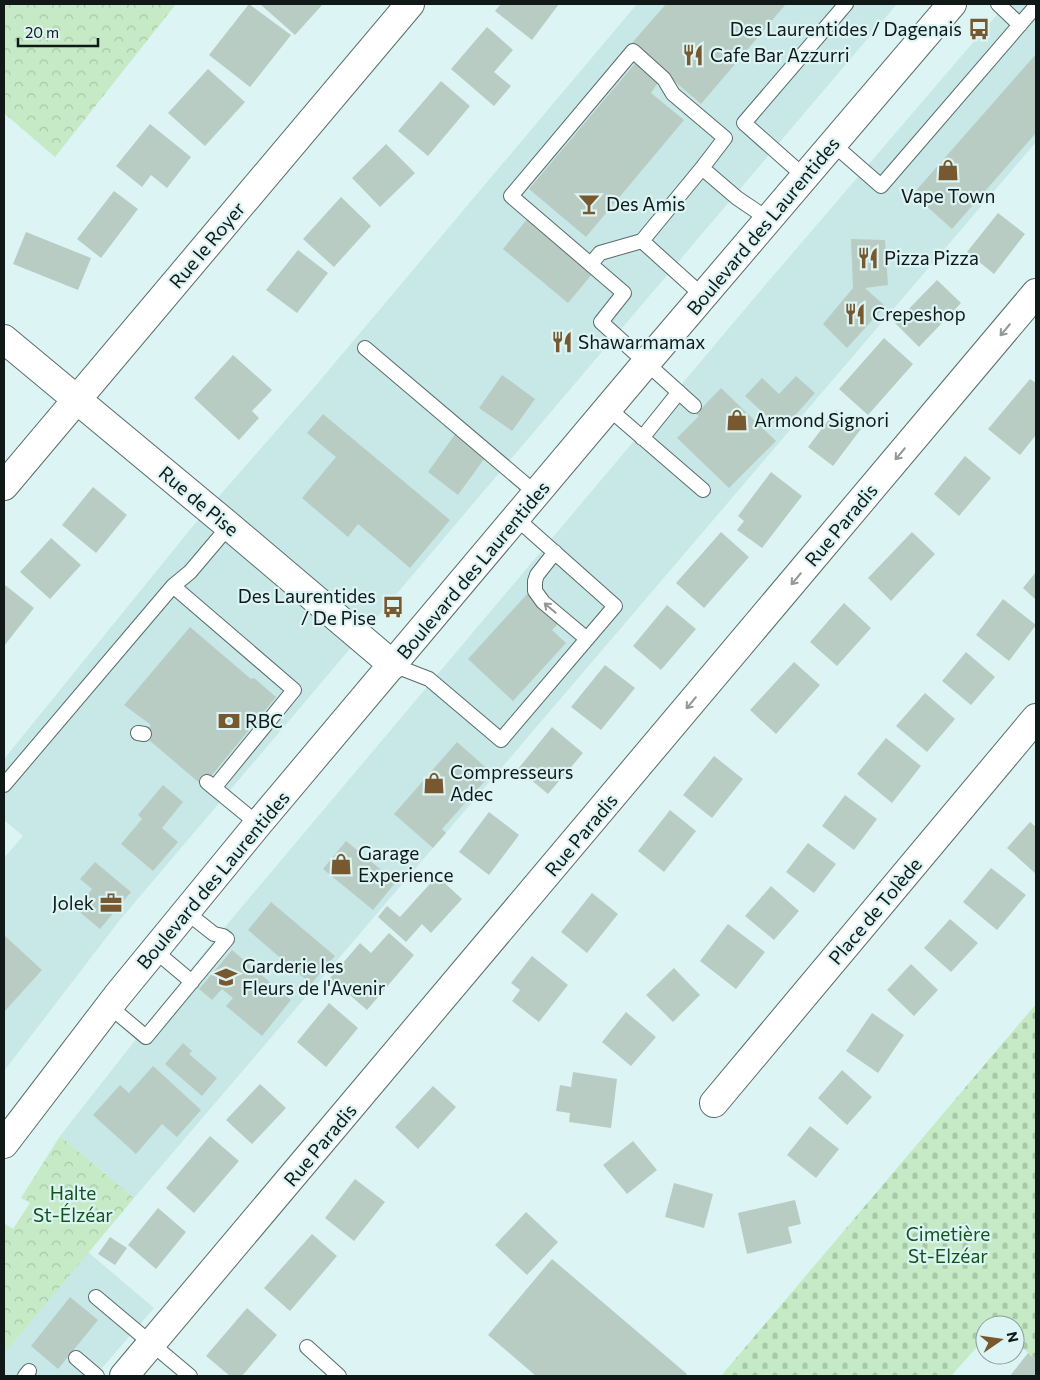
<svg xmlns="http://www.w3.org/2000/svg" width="1040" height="1380" font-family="Commissioner,sans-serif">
<defs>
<pattern id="forest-crowns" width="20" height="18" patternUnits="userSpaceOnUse" patternTransform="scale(1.25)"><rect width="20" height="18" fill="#c5eac5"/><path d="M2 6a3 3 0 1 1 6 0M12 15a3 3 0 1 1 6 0" fill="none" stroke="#a8c8a8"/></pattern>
<pattern id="cemetery-stones" width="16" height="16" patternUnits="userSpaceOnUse" patternTransform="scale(1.25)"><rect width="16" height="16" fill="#c5eac5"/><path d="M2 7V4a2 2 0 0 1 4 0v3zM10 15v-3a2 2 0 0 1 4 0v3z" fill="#a8c8a8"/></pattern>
</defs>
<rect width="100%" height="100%" fill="#dcf4f3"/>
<path fill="#c7e8e7" d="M637 4H897L119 921 4 1071V858L23 836 4 820V759L193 526 312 390Z
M1006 4H1036V142L134 1198 60 1136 214 940 761 290Z
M88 1252 154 1308 95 1376H4V1354Z"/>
<path fill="url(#forest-crowns)" d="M4 4H176L55 157 4 113Z
M60 1136 134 1198 4 1354V1227L5 1224 13 1229 30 1203 21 1198Z"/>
<path fill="url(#cemetery-stones)" d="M1036 1004V1360L1015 1341V1325H985V1338L951 1376H721Z"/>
<path fill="#b8ccc4" d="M249 4 291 35 250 87 209 55Z
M260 4H323L295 35Z
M501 4H559L532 40 495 11Z
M666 4H786L701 104 631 44Z
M487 27 513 50 494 72 511 86 494 106 451 69Z
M1036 54V133L952 229 913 194Z
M637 61 659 81 651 93 684 120 586 237 529 189Z
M208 69 245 102 205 146 168 113Z
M441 81 470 106 428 156 398 131Z
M150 124 191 157 167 188 151 175 142 187 116 166Z
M386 144 415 173 380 207 352 178Z
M114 191 138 209 101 258 77 239Z
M341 197 371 226 334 267 303 239Z
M998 213 1025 234 994 274 967 252Z
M528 218 593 273 568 303 503 249Z
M26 232 91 258 78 290 13 264Z
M851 239 885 240 888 285 865 288 885 306 847 348 823 324 853 288Z
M298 250 328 273 297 313 266 290Z
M937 280 961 303 919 347 895 323Z
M884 338 913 364 868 415 839 389Z
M233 355 272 390 252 411 259 418 239 440 194 398Z
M502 375 535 399 512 431 479 408Z
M796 376 815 393 782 430 745 396 762 378 779 394Z
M1030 379 1036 383V435L1020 455 988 429Z
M721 388 776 441 729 488 677 438 699 416 696 414Z
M836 410 861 429 833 466 808 447Z
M323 414 450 520 410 568 358 524 348 537 302 498 336 457 307 433Z
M456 433 487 455 458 495 428 472Z
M965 456 991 478 959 516 934 494Z
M771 472 802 496 762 548 737 530 744 521 738 516Z
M93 487 127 515 96 553 62 525Z
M721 532 749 557 704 608 676 583Z
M912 532 935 554 891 601 868 578Z
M51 538 81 565 50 599 20 572Z
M1036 572V600L1023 588Z
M5 585 34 608 4 646V586Z
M528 593 560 622 552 630 566 643 513 701 468 659Z
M1003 599 1036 625 1009 661 976 635Z
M844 603 871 628 837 666 810 642Z
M667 605 696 629 661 670 633 646Z
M190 627 251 679 254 678 276 697 203 786 143 735 151 725 124 705Z
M966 652 995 677 971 705 942 681Z
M794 662 820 685 776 734 750 710Z
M605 665 635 688 601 730 571 707Z
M925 693 955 719 927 752 896 726Z
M552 727 583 753 548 794 518 769Z
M886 738 921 766 892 803 857 774Z
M457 742 492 773 442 829 446 833 433 848 394 814Z
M714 756 743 779 712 818 683 795Z
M163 785 183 802 162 828 178 842 153 871 121 844 142 819 138 815Z
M845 795 877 819 854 850 822 826Z
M670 810 696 831 664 872 638 851Z
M489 812 519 835 489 875 459 852Z
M1030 822 1036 827V874L1007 848Z
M346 841 396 882 373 910 323 869Z
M808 843 836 864 814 893 786 872Z
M95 862 131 892 100 929 76 909 92 889 80 879Z
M991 868 1026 895 997 930 963 902Z
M437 876 462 899 431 933 422 924 406 942 378 917 387 906 400 917Z
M771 886 799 911 774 940 745 916Z
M592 893 618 914 587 953 561 932Z
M271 902 335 956 311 984 248 930Z
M950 919 978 943 951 972 924 948Z
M728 924 765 952 736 989 700 961Z
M389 933 414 955 367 1010 330 978 360 943 371 953Z
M4 935 42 970 4 1012Z
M232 950 291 1000 262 1036 226 1006 233 998 222 989 212 1000 199 989Z
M532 956 568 985 539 1022 512 1001 520 990 511 983Z
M911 964 938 990 914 1016 887 990Z
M674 968 700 995 673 1022 646 995Z
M329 1003 358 1028 326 1067 297 1042Z
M626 1012 656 1037 631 1066 602 1042Z
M872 1013 904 1035 878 1073 846 1051Z
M183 1043 192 1051 189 1054 217 1078 202 1096 165 1064Z
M153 1066 201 1110 177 1137 162 1124 136 1154 93 1115 120 1085 129 1093Z
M842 1070 872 1097 847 1125 818 1098Z
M573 1072 617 1079 611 1128 569 1122 570 1113 556 1111 560 1085 571 1087Z
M260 1084 286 1108 252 1144 226 1120Z
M433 1086 456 1107 418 1149 395 1127Z
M810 1126 839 1149 816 1178 787 1155Z
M210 1136 239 1161 194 1213 166 1188Z
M633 1141 657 1170 627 1194 603 1165Z
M355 1179 385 1202 354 1241 325 1218Z
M674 1183 713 1194 704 1228 665 1217Z
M795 1200 801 1224 788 1227 792 1243 747 1254 738 1213Z
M158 1208 186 1232 156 1269 128 1245Z
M526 1212 558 1242 527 1275 495 1245Z
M312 1234 337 1256 290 1311 264 1288Z
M110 1237 127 1248 115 1265 98 1254Z
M552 1259 687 1374 685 1376H536L488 1335Z
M70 1297 98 1320 58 1369 31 1346Z
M247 1308 277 1335 242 1376H230L206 1356Z
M1028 1353 1036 1360V1376H1010Z"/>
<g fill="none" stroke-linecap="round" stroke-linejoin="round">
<g stroke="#586c6b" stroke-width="16">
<path id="lane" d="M998 4 1020 25
M833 144 881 186 1036 6
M805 177 744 123 846 4
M591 264 600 253 642 241
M703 296 642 241 702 168 737 198 768 219
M365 348 537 494
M694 406 601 322 624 293 511 196 633 51 664 79 673 94 725 138 702 168
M608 408 703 490
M642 438 679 392
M555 552 537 575 535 581V591L543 602 587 639
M173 586 294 690 214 788
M393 665 429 679 501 740 615 606 516 518
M138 733 144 734
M207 782 258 824
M4 785 173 586 190 572 229 526
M154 950 192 982
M109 1006 146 1037 227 939 223 936 214 934 186 912
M96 1297 190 1376
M307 1347 339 1376
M76 1358 97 1376
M25 1376 29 1371"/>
</g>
<g stroke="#586c6b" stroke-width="30">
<path id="street" d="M4 339 229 526 393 665
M4 486 410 4
M714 1103 1036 718
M124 1376 1036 293"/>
</g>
<g stroke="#586c6b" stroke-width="30">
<path id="secondary" d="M4 1144 117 996 258 824 646 363 952 4"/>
</g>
<use href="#lane" stroke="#fff" stroke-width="14"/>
<use href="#street" stroke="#fff" stroke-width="28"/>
<use href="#secondary" stroke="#fff" stroke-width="28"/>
</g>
<defs><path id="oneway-shaft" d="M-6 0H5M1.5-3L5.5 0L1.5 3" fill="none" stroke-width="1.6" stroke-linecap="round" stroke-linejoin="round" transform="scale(1.25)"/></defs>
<g stroke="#939797">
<use href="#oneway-shaft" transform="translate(1005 330) rotate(130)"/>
<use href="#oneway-shaft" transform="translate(900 454) rotate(130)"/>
<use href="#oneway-shaft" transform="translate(796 579) rotate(130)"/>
<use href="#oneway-shaft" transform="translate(550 608) rotate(-140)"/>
<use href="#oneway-shaft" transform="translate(691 703) rotate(130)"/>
</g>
<defs>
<g id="bus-bare" transform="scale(1.725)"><path d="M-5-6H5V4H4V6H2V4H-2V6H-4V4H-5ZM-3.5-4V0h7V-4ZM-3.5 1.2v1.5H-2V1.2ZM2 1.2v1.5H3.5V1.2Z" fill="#78582e" stroke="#dcf4f3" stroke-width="2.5" paint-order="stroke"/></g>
<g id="restaurant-bare" transform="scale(1.725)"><path d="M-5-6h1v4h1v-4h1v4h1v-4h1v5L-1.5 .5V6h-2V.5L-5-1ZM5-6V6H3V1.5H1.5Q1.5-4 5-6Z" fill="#78582e" stroke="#dcf4f3" stroke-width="2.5" paint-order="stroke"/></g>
<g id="shop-bare" transform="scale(1.725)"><path d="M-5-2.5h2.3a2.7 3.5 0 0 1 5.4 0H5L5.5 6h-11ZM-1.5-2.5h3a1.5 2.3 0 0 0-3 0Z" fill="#78582e" stroke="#dcf4f3" stroke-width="2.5" paint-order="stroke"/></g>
<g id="bar-bare" transform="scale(1.725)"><path d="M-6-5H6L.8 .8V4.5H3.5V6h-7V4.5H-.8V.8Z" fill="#78582e" stroke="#dcf4f3" stroke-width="2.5" paint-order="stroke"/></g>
<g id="bank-bare" transform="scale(1.725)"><path d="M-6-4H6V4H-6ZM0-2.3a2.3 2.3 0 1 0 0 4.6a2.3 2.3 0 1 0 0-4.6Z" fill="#78582e" stroke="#dcf4f3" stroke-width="2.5" paint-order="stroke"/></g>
<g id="office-bare" transform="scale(1.725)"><path d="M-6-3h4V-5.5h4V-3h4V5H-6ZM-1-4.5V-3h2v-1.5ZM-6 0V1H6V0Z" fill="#78582e" stroke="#dcf4f3" stroke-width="2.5" paint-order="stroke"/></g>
<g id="school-bare" transform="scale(1.725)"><path d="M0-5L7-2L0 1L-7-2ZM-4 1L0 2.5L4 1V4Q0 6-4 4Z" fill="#78582e" stroke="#dcf4f3" stroke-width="2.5" paint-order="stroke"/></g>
</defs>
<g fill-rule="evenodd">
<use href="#bus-bare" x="979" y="29"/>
<use href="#restaurant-bare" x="693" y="55"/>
<use href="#shop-bare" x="948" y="170"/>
<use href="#bar-bare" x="589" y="204"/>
<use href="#restaurant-bare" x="868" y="258"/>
<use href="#restaurant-bare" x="855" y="314"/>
<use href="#restaurant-bare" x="562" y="342"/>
<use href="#shop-bare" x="737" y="420"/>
<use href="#bus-bare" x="393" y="607"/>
<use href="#bank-bare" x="229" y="721"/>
<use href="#shop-bare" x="434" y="783"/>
<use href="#shop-bare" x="341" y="864"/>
<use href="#office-bare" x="111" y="903"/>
<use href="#school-bare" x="226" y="977"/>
</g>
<g text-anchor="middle" stroke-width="4.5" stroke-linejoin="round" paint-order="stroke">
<g font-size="19" fill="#101818" stroke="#dcf4f3" text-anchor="start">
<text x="962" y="36" text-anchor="end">Des Laurentides / Dagenais</text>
<text x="710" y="62">Cafe Bar Azzurri</text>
<text x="948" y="203" text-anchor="middle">Vape Town</text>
<text x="606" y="211">Des Amis</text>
<text x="884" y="265">Pizza Pizza</text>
<text x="872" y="321">Crepeshop</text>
<text x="578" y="349">Shawarmamax</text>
<text x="754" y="427">Armond Signori</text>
<text x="376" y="603" text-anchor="end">Des Laurentides<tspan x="376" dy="22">/ De Pise</tspan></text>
<text x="245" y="728">RBC</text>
<text x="450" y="779">Compresseurs<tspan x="450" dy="22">Adec</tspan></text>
<text x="358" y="860">Garage<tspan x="358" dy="22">Experience</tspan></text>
<text x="94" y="910" text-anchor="end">Jolek</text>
<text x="242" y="973">Garderie les<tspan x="242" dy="22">Fleurs de l'Avenir</tspan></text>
</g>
<g font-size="19" fill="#101818" stroke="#dcf4f3">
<text transform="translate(763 226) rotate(-50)" y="7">Boulevard des Laurentides</text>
<text transform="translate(207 245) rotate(-50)" y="7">Rue le Royer</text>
<text transform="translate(199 501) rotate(40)" y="7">Rue de Pise</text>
<text transform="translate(841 525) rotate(-50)" y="7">Rue Paradis</text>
<text transform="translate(473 570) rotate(-50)" y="7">Boulevard des Laurentides</text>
<text transform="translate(581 835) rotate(-50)" y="7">Rue Paradis</text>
<text transform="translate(213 880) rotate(-50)" y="7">Boulevard des Laurentides</text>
<text transform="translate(875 911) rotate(-50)" y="7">Place de Tolède</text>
<text transform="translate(320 1145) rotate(-50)" y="7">Rue Paradis</text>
</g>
<g font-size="19" fill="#13531c" stroke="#dcf4f3">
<text x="73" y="1200">Halte<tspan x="73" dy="22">St-Élzéar</tspan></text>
<text x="948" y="1241">Cimetière<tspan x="948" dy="22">St-Elzéar</tspan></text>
</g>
</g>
<rect width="1040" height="1380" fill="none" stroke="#101818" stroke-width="10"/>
<g transform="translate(1000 1340) rotate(77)"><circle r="24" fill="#dcf4f3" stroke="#8a9c9b"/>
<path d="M0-4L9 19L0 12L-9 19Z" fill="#78582e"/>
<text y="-8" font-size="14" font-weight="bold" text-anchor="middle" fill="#101818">N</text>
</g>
<path d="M18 38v8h80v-8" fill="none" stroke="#101818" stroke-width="2.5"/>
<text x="25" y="38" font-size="15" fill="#101818" stroke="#dcf4f3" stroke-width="4" paint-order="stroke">20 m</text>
</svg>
